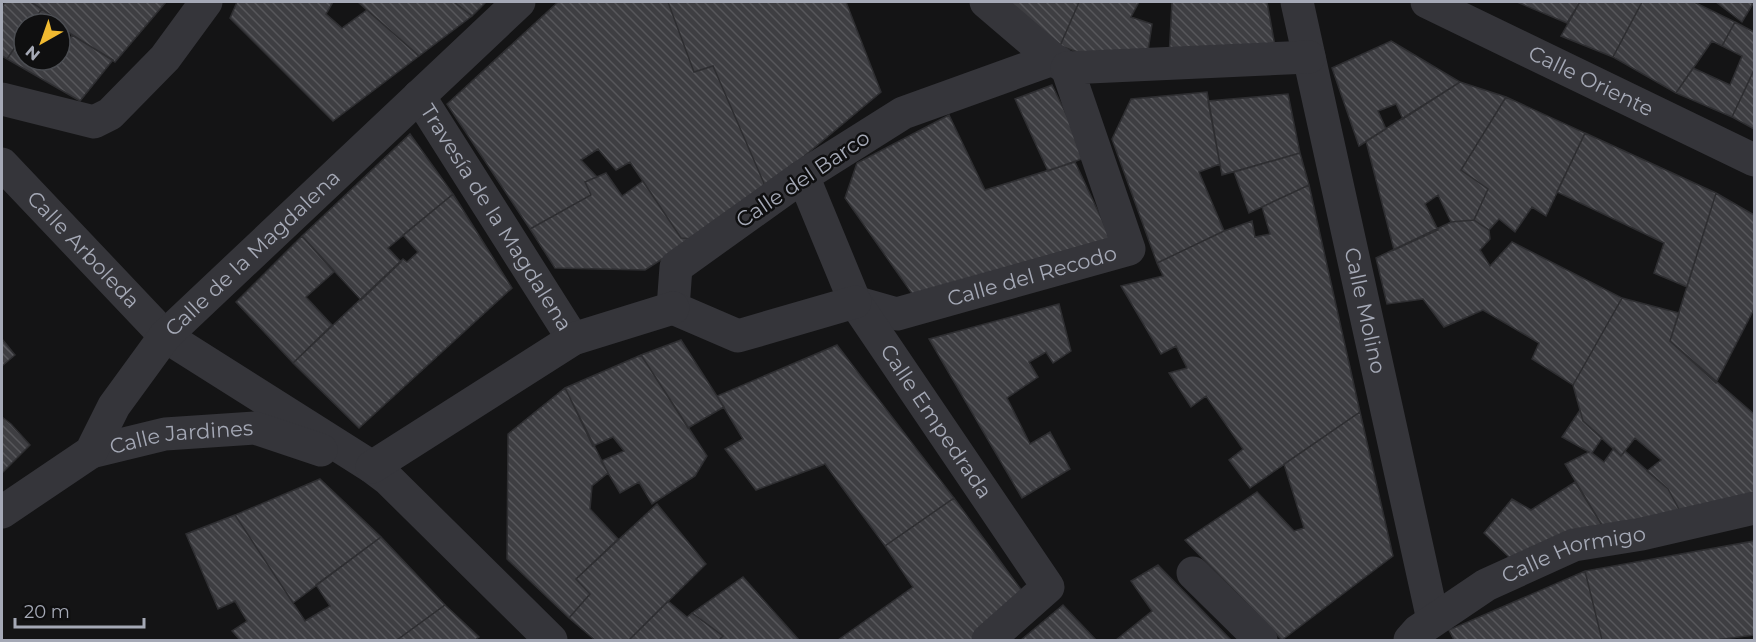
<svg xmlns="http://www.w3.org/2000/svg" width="1756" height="642" font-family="Montserrat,sans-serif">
<defs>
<pattern id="building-back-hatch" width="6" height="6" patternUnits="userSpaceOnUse" patternTransform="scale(1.5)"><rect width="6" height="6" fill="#3e3e42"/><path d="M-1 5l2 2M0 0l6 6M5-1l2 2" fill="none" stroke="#57575b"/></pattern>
</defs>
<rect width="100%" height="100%" fill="#141415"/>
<path fill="url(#building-back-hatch)" stroke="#2e2e31" stroke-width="1.5" d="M6 2H31L42 9 31 24H24V34L7 59 2 56V6Z
M31 2H166L115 62 60 27 62 23Z
M237 2H333L326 14 342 28 367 10 419 56 333 121 230 18Z
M358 2H454L472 16 419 56Z
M454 2H486L472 16Z
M558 2H668L694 72 713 66 766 188 694 239 681 238 630 162 616 170 598 149 581 160 597 177 585 182 591 195 530 229 447 104Z
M668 2H846L881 92 766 188 713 66 694 72Z
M1005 2H1079L1060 46Z
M1079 2H1139L1131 17 1152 24 1148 51 1084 54 1060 46Z
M1172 2H1267L1275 46 1169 58Z
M1517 2H1580L1567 23Z
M1580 2H1642L1613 57 1561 36Z
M1642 2H1694L1735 22 1722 46 1712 41 1676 93 1613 57Z
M1716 2H1754L1742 22Z
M42 9 62 23 60 26V24H31Z
M1735 22 1754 32V70L1732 117 1676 93 1693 68 1730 85 1742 56 1722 46Z
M24 34V60H60V51L62 52 72 35 113 60 80 101 7 59Z
M1391 41 1460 82 1403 119 1396 104 1378 111 1386 129 1359 146 1332 68Z
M1754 70V129L1732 117Z
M1460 82 1506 97 1461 170 1488 189 1474 220 1451 222 1438 195 1425 204 1438 230 1394 250 1366 141Z
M1052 85 1087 157 1048 171 1015 99Z
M1207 92 1220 164 1199 172 1224 231 1157 263 1112 139 1131 99Z
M1288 94 1300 153 1222 175 1208 101Z
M1506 97 1585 133 1546 216 1532 207 1515 232 1499 219 1489 230 1474 220 1488 189 1461 170Z
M949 115 985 190 1075 162 1111 239 915 298 845 198 857 163Z
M1585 133 1716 193 1687 287 1654 273 1664 243 1557 192Z
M410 134 453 194 388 248 401 262 361 300 302 236Z
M1300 153 1309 185 1249 213 1234 172Z
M606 173 622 196 643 181 681 238 694 239 645 270 555 268 530 229 591 195 585 182Z
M1309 185 1360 412 1250 488 1229 460 1243 449 1206 396 1191 407 1169 373 1187 368 1176 346 1161 354 1121 286 1163 276 1157 263 1224 231 1252 221 1255 237 1270 234 1262 207Z
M1716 193 1754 215V309L1716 383 1670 341Z
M453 194 512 288 359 428 293 363 403 259 407 262 418 252 403 235Z
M1474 220 1489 230 1490 239 1480 250 1490 266 1512 242 1622 298 1573 385 1532 359 1539 343 1483 310 1444 327 1423 299 1387 304 1376 258 1451 222Z
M302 236 334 272 306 297 332 325 293 363 236 302Z
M1622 298 1679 313 1670 341 1754 414V495L1681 513 1668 489 1647 471 1661 460 1635 438 1621 456 1583 421 1573 385Z
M1059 304 1071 351 1053 363 1046 352 1029 362 1038 377 1007 398 1030 444 1050 432 1070 469 1022 498 929 339Z
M2 339 15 355 2 366Z
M681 340 724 407 688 428 641 355Z
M837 345 954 498 885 546 825 464 756 490 725 449 743 439 717 396Z
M641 355 707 456 695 476 652 504 639 482 620 493 601 461 624 451 613 437 593 446 565 388Z
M565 388 608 473 592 486 590 509 618 539 576 579 590 594 569 618 507 559 508 434Z
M1580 410 1583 421 1602 438 1592 453 1604 462 1614 448 1621 456 1625 451 1668 489 1681 513 1605 530 1565 464 1589 452 1562 437Z
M1360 412 1393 556 1282 640 1185 540 1257 492 1294 531 1304 528 1284 464Z
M2 417 11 424 30 445 2 473Z
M320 479 381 537 293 603 235 515Z
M1575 482 1605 530 1514 562 1484 533 1512 499 1531 510Z
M954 498 1025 595 974 640H838L913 587 885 546Z
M657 504 706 564 629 640H595L569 618 590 594 576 579Z
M235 515 305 621 330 606 316 585 381 537 445 605 397 640H240L232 631 247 621 235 601 218 609 186 534Z
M1754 541V635L1715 640H1602L1585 571Z
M1158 565 1231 640H1116L1152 611 1131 581Z
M1585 571 1602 640H1454L1449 630Z
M743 577 799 640H719L723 636 692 613Z
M668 601 687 617 692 613 723 636 719 640H629Z
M445 605 479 637 475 640H397Z
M1063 605 1096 640H1021Z"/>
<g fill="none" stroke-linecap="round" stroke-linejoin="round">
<path stroke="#35353a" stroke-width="33" d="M986 2 1053 59
M2 99 94 122 110 114 165 58 206 2
M803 176 903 113 1053 59 1067 68"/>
<g stroke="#35353a" stroke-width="33">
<path id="s1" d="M1297 2 1433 620"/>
<path id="s2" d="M1427 2 1754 160"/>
<path id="s3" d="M419 96 573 339"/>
<path id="s4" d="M2 164 165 336 372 467 388 479 551 640"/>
<path id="s5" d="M855 302 897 314 1129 249 1067 68 1309 57"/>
<path id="s6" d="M673 308 676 267 803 176 855 302 1048 587 988 640"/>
<path d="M673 308 738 336 855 302"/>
<path id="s7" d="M91 452 165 434 255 428 321 450"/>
<path d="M372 467 573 339 673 308"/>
<path id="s8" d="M2 512 91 452 114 406 165 336 519 2"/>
<path d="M1193 573 1261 640"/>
<path id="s9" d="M1410 640 1418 631 1486 585 1574 545 1642 534 1754 508"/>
</g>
</g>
<g text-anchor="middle" stroke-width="5" stroke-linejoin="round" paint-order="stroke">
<g font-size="21" fill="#a5a9b6" stroke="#0f0f10">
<text dy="7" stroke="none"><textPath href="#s2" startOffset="182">Calle Oriente</textPath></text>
<text transform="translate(803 179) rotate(-34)" y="7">Calle del Barco</text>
<text dy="7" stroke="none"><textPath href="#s3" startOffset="144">Travesía de la Magdalena</textPath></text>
<text dy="7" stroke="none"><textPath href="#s4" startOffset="118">Calle Arboleda</textPath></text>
<text dy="7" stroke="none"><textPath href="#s8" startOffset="366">Calle de la Magdalena</textPath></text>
<text dy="7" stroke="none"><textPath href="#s5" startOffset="184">Calle del Recodo</textPath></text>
<text dy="7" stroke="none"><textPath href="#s1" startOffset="316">Calle Molino</textPath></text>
<text dy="7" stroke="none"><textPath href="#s6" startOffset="478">Calle Empedrada</textPath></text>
<text dy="7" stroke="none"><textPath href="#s7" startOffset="92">Calle Jardines</textPath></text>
<text dy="7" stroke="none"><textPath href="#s9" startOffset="188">Calle Hormigo</textPath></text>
</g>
</g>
<rect width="1756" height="642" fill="none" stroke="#a5a9b6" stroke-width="6"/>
<g transform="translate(42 42) rotate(220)"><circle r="28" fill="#0f0f10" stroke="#4b4d52" stroke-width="1.5"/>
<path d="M0-4.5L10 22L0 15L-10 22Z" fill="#f1ba30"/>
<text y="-9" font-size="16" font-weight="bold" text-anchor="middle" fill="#a5a9b6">N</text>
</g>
<path d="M15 618v9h129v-9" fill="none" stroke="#a5a9b6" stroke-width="3"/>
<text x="24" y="618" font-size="18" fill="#a5a9b6" stroke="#0f0f10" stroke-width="4.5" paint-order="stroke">20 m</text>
</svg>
